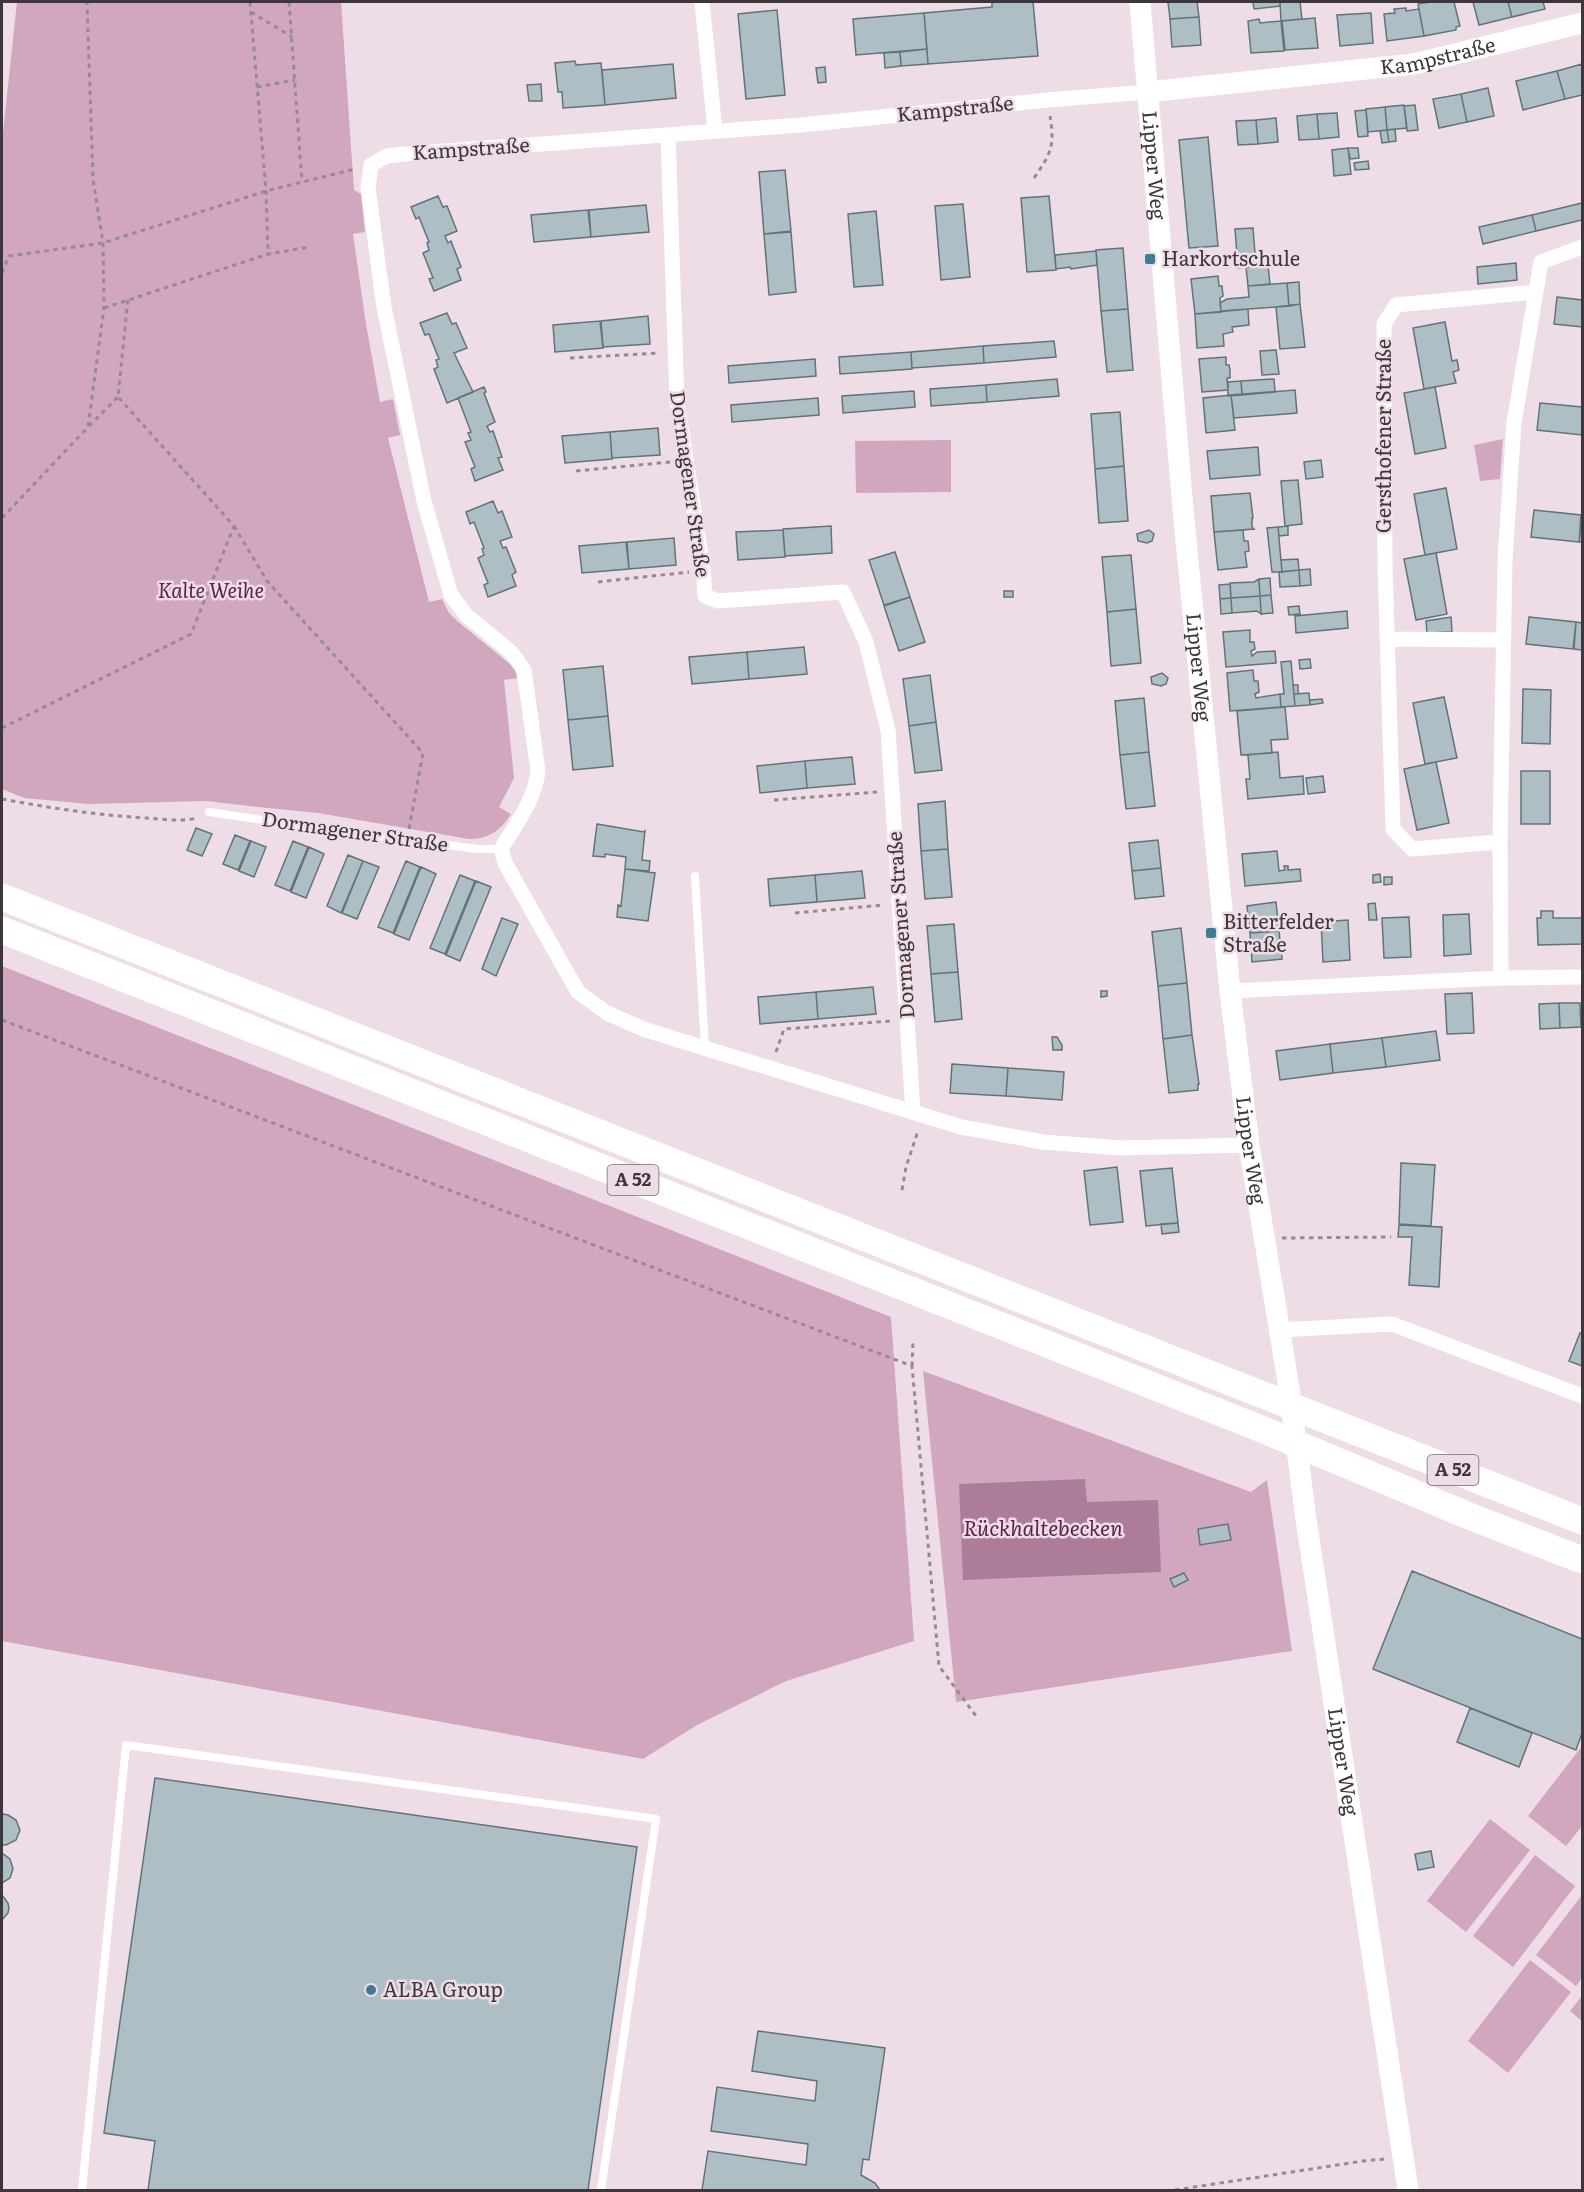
<svg xmlns="http://www.w3.org/2000/svg" width="1584" height="2192" font-family="Literata,serif">
<rect width="100%" height="100%" fill="#eedde7"/>
<path fill="#d1a6bf" d="M17 2H341L354 190 361 194 365 232 353 234 366 324 380 402 393 399 400 435 388 438 429 602 442 599 449 613 457 621 510 664 515 670 517 678 504 680 514 778 499 807 511 814C501 830 488 840 469 839L318 813 268 808 206 801 89 804 24 798 2 789V142Z
M1503 439 1500 479 1480 481 1474 445Z
M951 440V492L856 493 855 441Z
M2 966 891 1317 914 1641 786 1681 697 1725 643 1759 2 1641Z
M923 1371 1251 1492 1267 1480 1292 1651 956 1702Z
M1582 1746V1826L1566 1846 1528 1816Z
M1490 1819 1530 1850 1466 1932 1427 1901Z
M1535 1855 1575 1886 1513 1967 1473 1936Z
M1582 1895V1978L1576 1986 1536 1955Z
M1530 1960 1571 1992 1508 2073 1468 2041Z
M1582 1996V2021L1570 2011Z"/>
<path fill="#ad7c99" d="M1085 1479 1087 1502 1158 1500 1161 1572 963 1580 959 1484Z"/>
<path fill="#adbfc5" stroke="#627379" stroke-width="1.5" d="M992 2H1033L1038 56 928 64 924 13 992 7Z
M1168 2H1197L1199 17 1170 19Z
M1253 2H1280V6L1254 9Z
M1280 2H1300L1302 19 1281 21Z
M1430 2H1454L1460 26 1456 27V30L1424 36 1418 4Z
M1473 2H1508L1512 17 1479 25Z
M1508 2H1543L1545 9 1512 17Z
M1406 8V11L1419 9 1424 36 1387 41 1384 14 1395 13 1394 9Z
M777 10 785 95 746 99 738 14Z
M924 13 927 49 856 55 853 19Z
M1371 13 1373 43 1340 46 1337 15Z
M1199 17 1201 45 1172 47 1170 19Z
M1315 18 1318 48 1285 50 1282 21Z
M1259 19 1260 23 1281 21 1284 51 1251 53 1248 21Z
M927 49 928 64 901 66 900 52Z
M900 52 901 66 885 68 884 53Z
M575 61 576 65 601 63 605 105 563 108 562 92H558L555 63Z
M673 64 676 98 605 105 602 70Z
M1582 64V95L1565 99 1557 71Z
M825 67 826 82 818 83 816 68Z
M1557 71 1565 99 1523 110 1516 81Z
M541 84 542 101H529L527 85Z
M1488 88 1494 116 1467 122 1461 94Z
M1461 94 1467 122 1439 128 1433 99Z
M1404 105 1407 128 1387 130 1385 107Z
M1415 105 1418 130 1407 131 1404 106Z
M1385 107 1387 130 1368 132 1366 109Z
M1366 110 1368 136 1358 137 1355 111Z
M1337 113 1339 137 1319 139 1317 114Z
M1317 114 1319 139 1299 140 1297 116Z
M1276 118 1278 142 1258 144 1256 120Z
M1256 120 1258 144 1238 145 1236 121Z
M1395 129 1396 141 1389 142 1387 130Z
M1387 130 1389 142 1382 143 1380 131Z
M1208 137 1218 246 1189 248 1179 140Z
M1348 148H1358L1359 158 1350 159Z
M1348 148 1351 174 1334 176 1332 150Z
M1368 161 1369 169 1355 170 1354 163Z
M785 170 791 231 764 234 759 172Z
M438 196 443 207 447 206 457 231 445 236 448 243 451 241 461 267 457 269 461 280 434 291 429 279 433 278 423 253 429 250 427 243 429 242 419 217 416 219 411 207Z
M1049 196 1056 270 1027 272 1021 198Z
M1582 203V220L1536 231 1532 215Z
M963 204 970 277 941 280 935 206Z
M646 205 649 232 591 237 589 210Z
M588 210 591 237 534 242 531 215Z
M876 211 883 285 854 287 848 214Z
M1532 215 1536 231 1483 244 1479 227Z
M1253 228 1256 266 1238 268 1235 229Z
M791 232 796 292 769 295 764 234Z
M1123 248 1128 309 1101 311 1096 250Z
M1096 251 1097 265 1071 269 1070 267 1056 269 1055 255Z
M1516 263 1517 280 1478 284 1477 267Z
M1268 265 1270 284 1248 286 1246 267Z
M1218 276 1219 286H1222L1223 296 1220 298 1221 312 1195 314 1191 279Z
M1299 282 1300 304 1289 306 1287 283Z
M1287 283 1289 306 1221 311 1220 303 1227 299 1249 297 1248 286Z
M1557 297 1582 300V327L1554 324Z
M1300 304 1305 347 1280 349 1276 307Z
M1128 309 1133 370 1107 372 1101 311Z
M1248 309 1249 325 1232 327 1233 332 1223 334 1224 346 1197 348 1195 314Z
M447 313 452 324 456 323 467 348 454 353 473 392 447 403 434 369 438 367 436 360 439 359 429 334 425 335 420 323Z
M648 316 650 344 603 347 601 321Z
M600 321 603 348 555 352 553 325Z
M1445 322 1452 361 1457 360 1459 370 1453 372 1456 383 1424 389 1413 328Z
M1054 341 1056 357 984 363 983 346Z
M983 346 984 363 912 368 911 352Z
M1276 350 1279 374 1262 375 1260 351Z
M911 352 912 369 840 374 839 357Z
M1226 357V365H1229L1230 370V378H1227L1228 390 1202 392 1199 359Z
M815 359 816 376 729 383 728 366Z
M1057 379 1059 396 987 402 986 385Z
M1274 379 1275 392 1242 395 1241 381Z
M1241 381 1242 395 1228 396V382Z
M986 385 987 402 931 406 930 389Z
M484 387 486 392 484 393 495 422 487 426 490 432 493 431 502 457 498 458 503 470 475 481 471 469 475 467 465 442 471 440 468 433 471 432 458 398Z
M1435 387 1446 448 1415 454 1404 393Z
M1295 390 1297 413 1234 418 1231 395Z
M914 391 915 407 843 413 842 396Z
M1231 395 1235 430 1206 433 1203 398Z
M818 398 819 415 732 422 731 405Z
M1540 403 1582 407V435L1537 430Z
M1120 412 1124 466 1095 469 1091 414Z
M658 428 660 455 612 458 610 432Z
M610 432 612 459 565 463 562 436Z
M1258 447 1260 475 1210 479 1207 451Z
M1321 460 1323 477 1306 479 1304 462Z
M1124 466 1128 521 1099 523 1095 469Z
M1298 480 1302 524 1285 526 1281 481Z
M1446 488 1457 549 1425 555 1414 494Z
M1250 493 1253 518H1252V527L1254 529 1214 532 1211 496Z
M493 501 498 513 502 511 512 537 500 541 503 548 506 547 516 572 512 575 516 586 488 597 484 585 488 583 478 558 484 555 482 549 484 548 474 522 470 524 466 512Z
M1534 510 1581 515 1579 542 1531 537Z
M1582 515V542H1579Z
M831 526 832 553 785 556 783 529Z
M1288 526V535L1279 536 1278 527Z
M1278 527 1282 572H1272L1267 528Z
M783 530 785 557 738 560 736 532Z
M1149 530 1154 534 1152 541 1147 543 1138 541 1137 534Z
M1243 530 1244 541H1248L1249 551 1245 552 1247 567 1218 570 1214 532Z
M674 538 676 565 629 569 627 542Z
M626 542 629 569 582 573 579 546Z
M895 552 910 597 884 605 869 560Z
M1436 553 1447 614 1416 620 1404 559Z
M1131 555 1136 609 1107 612 1102 557Z
M1298 559 1299 570 1282 572 1281 560Z
M1310 569 1311 585 1300 586 1299 570Z
M1299 570 1300 586 1280 587 1279 572Z
M1270 578 1271 595 1260 596 1259 579Z
M1259 579 1260 596 1231 598 1230 583 1254 582Z
M1230 584 1231 598 1220 599 1219 585Z
M1004 591H1013V597H1004Z
M1271 595 1273 613 1261 614 1260 596Z
M1260 596 1261 614 1257 611 1232 613 1231 598Z
M910 597 925 642 899 651 884 606Z
M1231 598 1232 613 1221 614 1220 599Z
M1299 606 1300 614 1289 615 1288 607Z
M1136 609 1141 663 1111 666 1107 612Z
M1347 611 1348 628 1296 633 1295 616Z
M1451 617 1452 632 1427 633 1426 621Z
M1529 617 1576 622 1573 649 1526 644Z
M1576 622 1582 623V650L1574 649Z
M1250 630V642H1254L1255 649 1251 651 1252 656 1257 652 1275 651 1276 663 1226 667 1223 632Z
M804 647 807 674 749 679 747 652Z
M747 652 749 679 692 684 689 657Z
M1310 659 1311 668 1300 669 1299 660Z
M1291 661 1295 706 1281 707 1280 694H1284L1281 662Z
M603 666 608 716 568 720 563 670Z
M1253 670 1254 681H1258L1259 692 1255 694 1256 698 1280 694 1281 707 1230 711 1227 673Z
M1162 673 1168 678 1166 684 1161 686 1152 684 1151 677Z
M930 675 936 722 909 726 903 679Z
M1293 685H1298V694H1294Z
M1523 689 1551 690 1550 744 1522 743Z
M1309 693 1310 705 1295 706 1294 694Z
M1444 697 1457 758 1425 764 1413 703Z
M1144 698 1149 752 1120 755 1115 701Z
M1322 699 1323 703 1310 705V700Z
M1285 707 1288 739 1271 740 1272 753 1241 755 1237 711Z
M608 716 613 766 573 770 568 720Z
M936 722 942 770 915 773 909 726Z
M1149 752 1155 806 1126 809 1120 755Z
M1278 752 1280 778 1303 776 1304 794 1248 799 1246 779H1250L1248 755Z
M852 757 855 784 807 788 805 761Z
M805 761 807 788 760 793 757 766Z
M1436 762 1449 823 1417 830 1404 769Z
M1521 771H1550V824H1521Z
M1323 776 1325 792 1308 794 1306 778Z
M945 801 948 849 921 851 918 804Z
M597 824 644 832 645 830 642 860 650 861 649 871 625 869 626 857 605 854V857L593 856Z
M196 828 212 834 202 856 187 850Z
M235 835 250 841 238 870 223 864Z
M1158 840 1161 868 1132 871 1129 843Z
M251 841 266 847 254 877 239 871Z
M293 841 308 847 290 891 275 885Z
M309 847 324 854 306 898 291 892Z
M948 849 952 897 925 899 921 851Z
M1277 851 1279 871 1285 870 1284 866H1288V870L1300 869 1301 881 1245 886 1242 854Z
M348 855 363 861 341 913 327 906Z
M363 861 379 867 357 919 342 913Z
M406 861 420 867 393 933 378 927Z
M421 867 436 874 409 940 394 934Z
M1161 868 1164 896 1135 899 1132 871Z
M625 869 655 873 648 921 617 917 618 905 621 906Z
M862 871 865 898 817 902 815 875Z
M1380 874 1381 882 1373 883V875Z
M460 875 475 881 445 954 430 948Z
M815 875 817 902 770 906 768 879Z
M1384 877H1392V884L1384 885Z
M476 881 491 887 460 961 446 955Z
M1276 902 1279 931 1250 933 1247 906Z
M1375 903 1377 920H1369L1368 904Z
M1541 911H1553V918H1582V944L1538 945 1537 918H1541Z
M1469 914 1471 954 1444 956 1443 915Z
M1409 917 1411 957 1384 958 1382 918Z
M502 918 518 924 496 976 482 969Z
M1348 920 1350 960 1323 962 1321 922Z
M954 924 958 972 931 974 927 926Z
M1181 928 1187 983 1158 986 1152 932Z
M1279 931 1282 959 1252 962 1250 933Z
M958 972 962 1019 935 1022 931 974Z
M1187 983 1192 1035 1163 1039 1158 986Z
M873 987 876 1014 818 1019 816 992Z
M1101 991H1107V996L1101 997Z
M816 992 818 1019 760 1024 758 997Z
M1472 993 1474 1033 1447 1034 1445 994Z
M1559 1003H1580L1581 1027 1560 1028Z
M1559 1003 1560 1028 1540 1029 1539 1004Z
M1436 1031 1440 1060 1386 1067 1382 1038Z
M1192 1035 1199 1084H1198V1090L1169 1093 1163 1039Z
M1052 1037H1057L1062 1045V1050H1053Z
M1382 1038 1386 1067 1333 1073 1330 1044Z
M1330 1044 1333 1073 1280 1080 1276 1051Z
M952 1064 1008 1068 1006 1096 950 1093Z
M1008 1068 1064 1072 1062 1100 1006 1096Z
M1401 1163 1435 1165 1431 1226 1399 1224Z
M1117 1167 1123 1222 1090 1225 1084 1171Z
M1172 1168 1178 1223 1146 1226 1140 1171Z
M1178 1223 1179 1232 1162 1234 1161 1224Z
M1399 1225 1442 1227 1439 1287 1409 1285 1412 1237H1398Z
M1580 1333 1582 1334V1366L1569 1361Z
M1228 1524 1231 1540 1200 1545 1198 1529Z
M1412 1571 1582 1639V1733L1576 1750 1373 1669Z
M1184 1573 1188 1580 1174 1587 1170 1579Z
M1470 1708 1532 1733 1519 1767 1457 1742Z
M155 1778 637 1847 588 2190H148L155 2141 104 2133Z
M3 1814 8 1815 16 1820 20 1830 16 1840 6 1845H2V1815Z
M1431 1851 1434 1867 1418 1870 1415 1854Z
M2 1853 10 1859 13 1869 10 1878 2 1883Z
M2 1895 8 1903 9 1908 8 1913 2 1920Z
M758 2031 885 2048 869 2160 863 2159 861 2175 875 2183 880 2190H702L708 2151 806 2165 808 2144 711 2131 717 2087 815 2101 817 2081 752 2071Z"/>
<g fill="none" stroke-linecap="round" stroke-linejoin="round">
<path stroke="#978b92" stroke-width="3" stroke-dasharray="4.5 4.5" stroke-linecap="butt" d="M250 2 266 191 268 254
M289 2 302 182
M251 12 292 37
M257 87 295 80
M1034 178C1051 153 1055 147 1050 116
M2 273 9 256 103 243 266 191 355 169
M104 308 268 254 309 247
M570 358 658 353
M89 426 118 397
M576 471 670 462
M2 518 88 427 104 308 103 243 93 179 87 2
M234 526 267 581 423 753 409 829
M598 582 689 572
M2 728 191 634 234 526 118 397 128 298
M2 799C49 808 97 815 146 818 162 819 181 822 197 818
M774 800 877 792
M795 913 883 905
M2 1020 912 1366 939 1666 976 1716
M776 1052 784 1029 891 1021
M902 1190 906 1167 918 1131
M1282 1238 1391 1237
M912 1366 913 1342
M1175 2190 1363 2161 1384 2159"/>
<path stroke="#fff" stroke-width="8" d="M209 812 329 830 478 849H501
M695 876 705 1048
M82 2190 126 1745 656 1819 601 2190"/>
<path stroke="#fff" stroke-width="15" d="M702 2 715 130
M1148 92 1048 100 801 125 404 154 387 156 371 165 368 188 384 307 424 501 451 595 466 615 512 653 524 670 538 771C535 800 516 824 501 849L505 863 578 992 607 1013 646 1030 961 1127 1043 1142 1120 1148 1249 1145
M668 135 677 402 703 568 705 596 718 601 843 592 866 642 888 730 913 1112
M1388 639 1504 640
M1500 842 1412 849 1393 829 1385 565 1384 324 1396 305 1536 292
M1501 978 1500 842 1505 560 1514 423 1541 262 1582 247
M1230 991 1501 978 1582 977
M1279 1330 1392 1324 1582 1396"/>
<g stroke="#fff" stroke-width="21">
<path id="s1" d="M1140 2 1184 520 1230 991 1249 1145 1289 1388 1306 1519 1408 2190"/>
<path id="s2" d="M1148 92 1414 64 1582 23"/>
</g>
<path stroke="#fff" stroke-width="27" d="M2 897 1582 1521
M2 930 1264 1430 1464 1514 1582 1560"/>
</g>
<g fill="#3e7e92" stroke="#eedde7" stroke-width="2">
<rect x="1144" y="253" width="12" height="12" rx="3"/>
<rect x="1205" y="927" width="12" height="12" rx="3"/>
<circle cx="371" cy="1990" r="6"/>
</g>
<g text-anchor="middle" stroke-width="5" stroke-linejoin="round" paint-order="stroke">
<g fill="#eedde7" stroke="#72686e" stroke-width="1.5">
<rect x="607.5" y="1165" width="51" height="30" rx="4.5"/>
<rect x="1427.5" y="1455" width="51" height="30" rx="4.5"/>
</g>
<g font-size="18" font-weight="bold" fill="#3d363a">
<text x="633" y="1186">A 52</text>
<text x="1453" y="1476">A 52</text>
</g>
<g font-size="20" fill="#3d363a" stroke="#eedde7">
<text dy="7" stroke="none"><textPath href="#s2" startOffset="292">Kampstraße</textPath></text>
<text transform="translate(955 109) rotate(-6)" y="7">Kampstraße</text>
<text transform="translate(471 149) rotate(-4)" y="7">Kampstraße</text>
<text dy="7" stroke="none"><textPath href="#s1" startOffset="164">Lipper Weg</textPath></text>
<text transform="translate(1384 436) rotate(-90)" y="7">Gersthofener Straße</text>
<text transform="translate(690 484) rotate(82)" y="7">Dormagener Straße</text>
<text dy="7" stroke="none"><textPath href="#s1" startOffset="668">Lipper Weg</textPath></text>
<text transform="translate(355 832) rotate(8)" y="7">Dormagener Straße</text>
<text transform="translate(901 925) rotate(-94)" y="7">Dormagener Straße</text>
<text dy="7" stroke="none"><textPath href="#s1" startOffset="1154">Lipper Weg</textPath></text>
<text dy="7" stroke="none"><textPath href="#s1" startOffset="1772">Lipper Weg</textPath></text>
</g>
<g font-size="20" fill="#3d363a" stroke="#eedde7" text-anchor="start">
<text x="1162" y="266">Harkortschule</text>
<text x="1223" y="929">Bitterfelder<tspan x="1223" dy="23">Straße</tspan></text>
<text x="383" y="1997">ALBA Group</text>
</g>
<g font-size="20" font-style="italic" fill="#5e2149" stroke="#eedde7">
<text x="211" y="598">Kalte Weihe</text>
</g>
<g font-size="21" font-style="italic" fill="#5d2048" stroke="#eedde7">
<text x="1043" y="1536">Rückhaltebecken</text>
</g>
</g>
<rect width="1584" height="2192" fill="none" stroke="#3d363a" stroke-width="6"/>
</svg>
